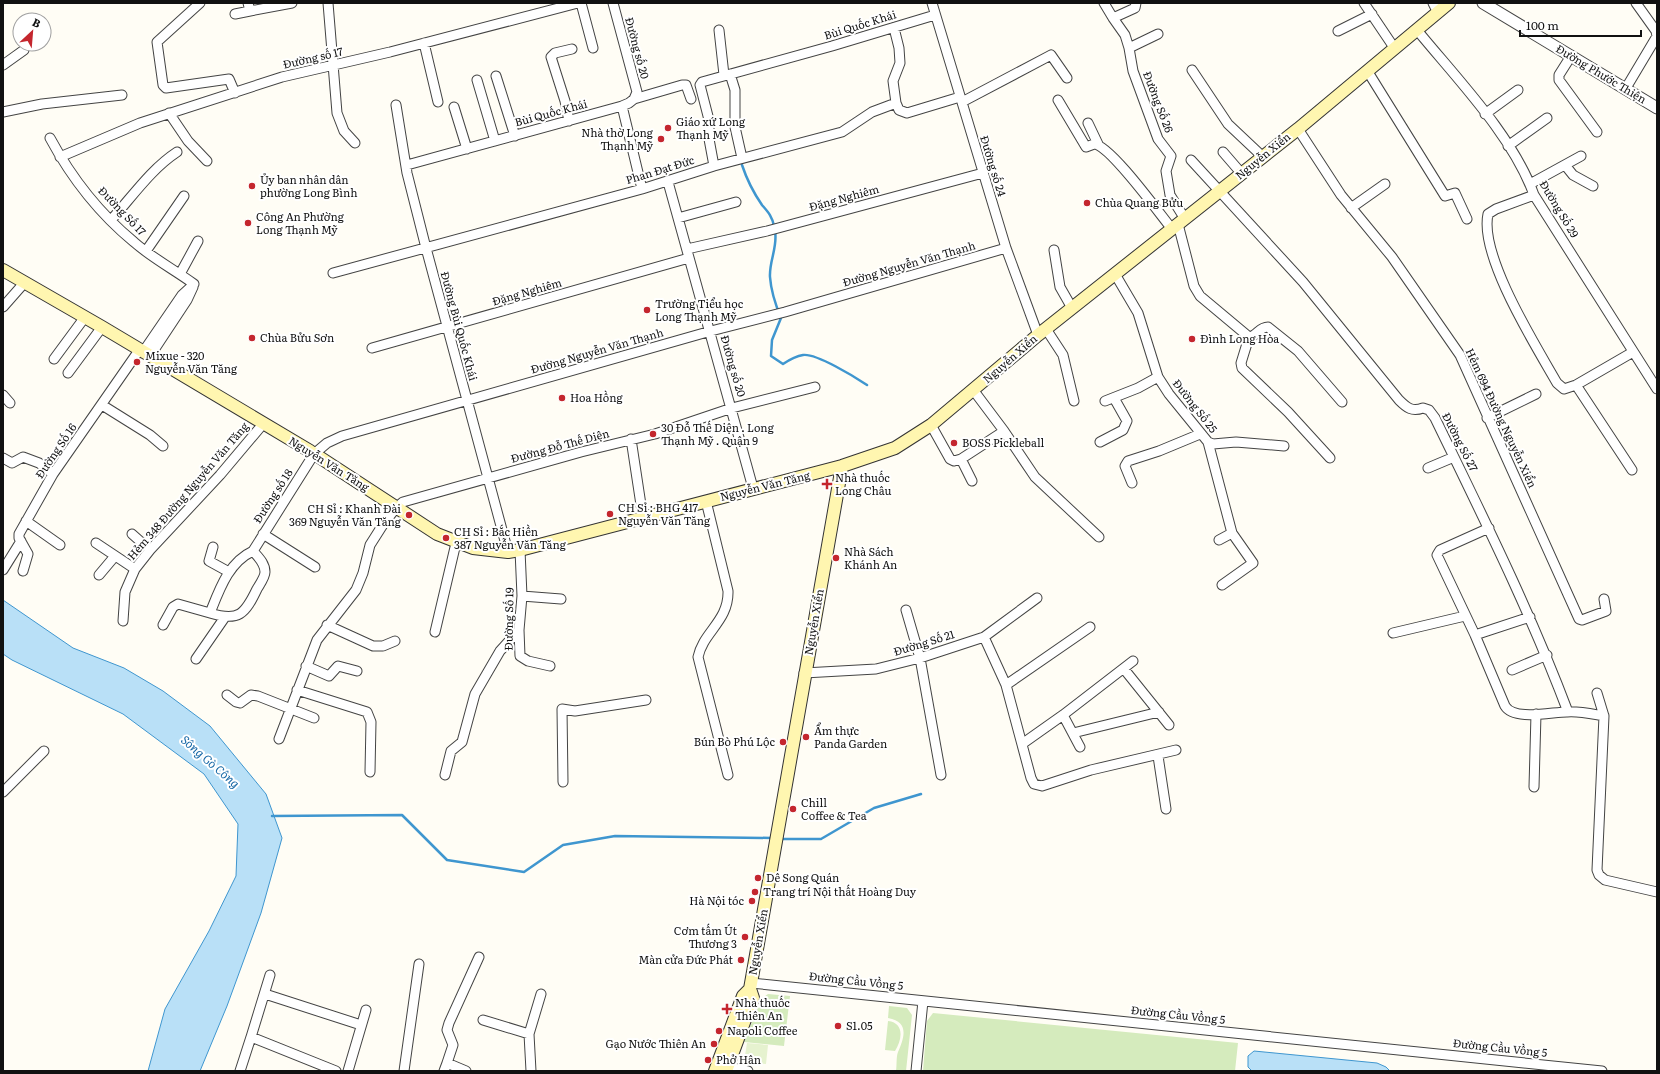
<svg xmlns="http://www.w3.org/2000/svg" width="1660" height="1074" font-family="Literata,serif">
<rect width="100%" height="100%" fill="#fffdf5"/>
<path fill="#d5ebbd" d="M768 994 790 996 784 1046 744 1042 761 999Z
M889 1006 907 1008 912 1015 906 1071H896C897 1065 896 1057 898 1052 904 1038 910 1022 888 1018Z
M933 1013 1238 1043 1235 1071H923L927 1021Z
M888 1021C905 1023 902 1040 895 1051L885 1050Z"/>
<path fill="#e6f2cf" d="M747 1043 768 1045 766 1064 744 1062Z"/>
<path fill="#b9e0f7" stroke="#3f96cf" d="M3 600 73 648 124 668 163 691 210 726 266 794 282 838 261 913 227 1006 200 1071H148L165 1009 209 931 236 876 238 824 204 774 123 714 12 660 3 654Z
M1254 1051 1377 1063 1386 1067 1390 1071H1252L1248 1067V1056Z"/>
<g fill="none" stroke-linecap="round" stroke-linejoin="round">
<path stroke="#3f96cf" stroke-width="2.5" d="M742 165C747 180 753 192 762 205 768 212 772 216 774 226
M775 231C778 247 769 261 770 277 771 291 776 306 781 318L772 340 771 356 783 364C789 360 796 356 803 355 816 353 855 377 867 385
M272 816 402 815 447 860 524 872 563 845 615 836 772 838
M781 839H821L874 808 921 794"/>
<g stroke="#444" stroke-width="11">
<path id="minor" d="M200 3 157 42 163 85 166 88 229 79 235 93
M248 3 250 11 292 3
M328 3 337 113 344 131 355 143
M581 3 593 48
M613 3 637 92 634 99
M932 3 1006 248 1038 335
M1104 3 1113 18
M1136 3 1135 8 1113 18 1125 35 1129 48 1133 71 1158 139 1171 156 1166 171 1170 195 1185 219
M1364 3 1395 49
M1433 3 1438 13
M1636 3 1656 31 1657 36
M235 14 250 11
M894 28 899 48 900 63 893 81 896 103 899 110 907 113 960 97
M719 30 724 75
M1417 30C1457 79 1513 136 1534 195L1657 389
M1338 31 1372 14
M424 43 438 102
M1129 48 1158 34
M1571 56 1559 75V80L1597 132
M3 65 24 50
M1192 70 1228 124 1263 157
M1368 72 1445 196 1455 193 1467 219
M730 74 735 90V127L742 158
M496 76 515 136
M477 80 495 141
M1626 88 1657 36
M1058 100 1086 147 1094 144C1110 145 1159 213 1172 229
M962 102 1051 55 1067 78
M396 105 407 173 426 248 508 552
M622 106 642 189
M454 107 467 149
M3 112 42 104 122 95
M169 113 188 141 207 161
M1485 114 1518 90
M569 121 565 101 551 57 555 53 572 49
M1088 123 1098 144
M1298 129 1341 195 1392 257 1460 355 1579 619 1582 620 1606 611 1604 599
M50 138C71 177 100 214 134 242 152 258 175 270 194 284
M1508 146 1547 118
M1223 152 1242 174
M60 157 140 123 282 77 390 52 578 3
M1191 160 1303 282 1399 400C1407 408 1412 412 1423 408L1429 410 1435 418C1482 515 1530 611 1568 712
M407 165 622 106 629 103 634 99 682 85H686L691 99
M1565 165 1573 175 1593 186
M714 166 709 139V120L700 85 702 82 832 46 935 15
M668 182 753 488
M1530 184 1581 156
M1534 195 1496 209 1488 214C1479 256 1536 346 1557 383L1564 389 1576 385 1633 352
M1351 208 1385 184
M678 218 736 202
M111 220C132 197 151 169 177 152
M1178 224 1194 286 1200 296 1249 337C1257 336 1259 327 1268 327L1298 351 1342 402
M687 249 767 231 983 173
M1054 250 1060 287 1072 308
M146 251 184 196
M333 273 642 189 714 166 842 132 872 112 896 103
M180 274 198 241
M1115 274 1138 313 1158 377 1169 394 1208 442 1232 533 1253 563 1222 585
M3 307 25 282
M1046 329 1063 355 1074 401
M1249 337 1241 363 1242 368 1288 412 1330 458
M372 348 689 258
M143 352 182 295 194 284
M150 356 187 300 193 287
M54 359 85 317
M68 373 102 327
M1576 385 1632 470
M974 391 1004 431 1035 477 1099 537
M3 395 10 403
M1105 401 1138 388 1158 377
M102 405 150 435 163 446
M1487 418 1536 394
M931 425 950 459 954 461 961 459
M631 439 643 518
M1100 442 1123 430 1127 421 1114 398
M1208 442 1213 444 1236 442 1284 446
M3 458 12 463 23 457 39 463 53 474
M1428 468 1454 457
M972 481 961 459 1004 431
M1132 483 1125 466 1128 461 1159 451 1200 434
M706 501 728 591C729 621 703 632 698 657L728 775
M26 521 60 545
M1489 528 1440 550 1437 555 1475 635 1505 706C1514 721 1552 712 1567 712 1579 711 1592 714 1604 716L1597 870 1599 875 1605 880 1657 892
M132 534 150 550
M263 534 315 567
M1219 540 1232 533
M96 543 135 569
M213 547 209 561 229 572
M520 550 522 596 519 630 520 656 528 661 550 666
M253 551C229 562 220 588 210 613 239 622 245 614 257 589 260 584 265 577 265 572 265 563 258 557 253 551L314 454 327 443 342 436 711 331 785 312 1006 248
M3 570 21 541
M23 571 28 554 19 538V534L53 474 140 349
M99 575 115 556
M522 596 561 599
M906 610 920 658 941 775
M123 621 125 592 135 569 150 550 220 475 263 424
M163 625 173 607 178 604 210 613
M327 625 373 646H383L395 641
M435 632 456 543
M1393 633 1465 616
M1475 635 1530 617
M984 637 1006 685 1031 778 1034 784 1042 786 1091 770 1176 750
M196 659 225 617
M306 666 329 676 338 666 357 671
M1124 669 1169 725
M1512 670 1547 655
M804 673 876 669 920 658 984 637 1037 598
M1006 685 1090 627
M297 690 367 712 371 722 370 772
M1597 693 1604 716
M227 695 236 702 240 703 251 695 258 696 314 718
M1063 715 1080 747
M1073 733 1159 712
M279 739 317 640 356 590 363 573 370 545 384 523 396 508 403 502 581 452 655 434 732 408 815 387
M1022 744 1063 715 1133 661
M1158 756 1166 809
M445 775 451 751 462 742 475 694 500 651 519 630
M563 782 562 709 575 711 646 700
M1534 787 1536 714
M3 792 44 751
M751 983 1602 1071
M265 994 361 1025
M483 1020 529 1034
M251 1037 270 975
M447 1063 453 1045 447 1030 449 1023 479 957
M728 1067 748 1071
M240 1071 251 1037 336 1071
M348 1071 366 1010
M404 1071 419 964
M444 1071 447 1063 466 1071
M531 1071 529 1034 541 994
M916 1071 923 1001"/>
</g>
<g stroke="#444" stroke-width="13">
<path id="tertiary" d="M1483 3 1657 108"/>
</g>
<g stroke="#333" stroke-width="14">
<path id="secondary" d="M3 270 102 327 310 451 437 534 473 548 508 552 520 550 842 466 895 448 931 425 1038 335 1298 129 1449 3
M715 1071 743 996 750 989
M726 1071 753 998 750 989 842 466"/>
</g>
<use href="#minor" stroke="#fff" stroke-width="9"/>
<use href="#tertiary" stroke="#fff" stroke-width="11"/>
<use href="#secondary" stroke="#fff6b0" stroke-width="12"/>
</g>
<g fill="#c4262e" stroke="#fff" stroke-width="1.5">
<circle cx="668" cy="128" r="4"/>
<circle cx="661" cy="139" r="4"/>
<circle cx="252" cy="186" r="4"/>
<circle cx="1087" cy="203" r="4"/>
<circle cx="248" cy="223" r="4"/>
<circle cx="647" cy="310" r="4"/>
<circle cx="252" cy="338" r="4"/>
<circle cx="1192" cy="339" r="4"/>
<circle cx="137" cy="362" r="4"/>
<circle cx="562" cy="398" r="4"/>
<circle cx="653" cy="434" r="4"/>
<circle cx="954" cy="443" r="4"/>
<path d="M825 478h4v4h4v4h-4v4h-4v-4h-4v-4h4z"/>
<circle cx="610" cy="514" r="4"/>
<circle cx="409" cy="515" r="4"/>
<circle cx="446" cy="538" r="4"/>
<circle cx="836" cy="558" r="4"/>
<circle cx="806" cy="737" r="4"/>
<circle cx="783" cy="742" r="4"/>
<circle cx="793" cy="809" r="4"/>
<circle cx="758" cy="878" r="4"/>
<circle cx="755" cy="892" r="4"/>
<circle cx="752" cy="901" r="4"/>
<circle cx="745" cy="937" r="4"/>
<circle cx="741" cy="960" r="4"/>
<path d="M725 1003h4v4h4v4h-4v4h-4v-4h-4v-4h4z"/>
<circle cx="838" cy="1026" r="4"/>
<circle cx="719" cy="1031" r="4"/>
<circle cx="714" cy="1044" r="4"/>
<circle cx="708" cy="1060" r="4"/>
</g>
<g text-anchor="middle" stroke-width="4" stroke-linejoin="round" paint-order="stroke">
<g font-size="11" fill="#111" stroke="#fff">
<text transform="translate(860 25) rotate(-17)" y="4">Bùi Quốc Khái</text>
<text transform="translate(637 48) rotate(75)" y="4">Đường số 20</text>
<text transform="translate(313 58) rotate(-13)" y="4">Đường số 17</text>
<text transform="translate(1601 74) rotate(31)" y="4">Đường Phước Thiện</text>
<text transform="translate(1158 102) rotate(69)" y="4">Đường Số 26</text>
<text transform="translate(551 113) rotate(-15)" y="4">Bùi Quốc Khái</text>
<text transform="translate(1263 156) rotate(-39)" y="4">Nguyễn Xiển</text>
<text transform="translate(993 166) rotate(73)" y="4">Đường số 24</text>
<text transform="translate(660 170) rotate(-17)" y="4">Phan Đạt Đức</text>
<text transform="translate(844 198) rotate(-15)" y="4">Đặng Nghiêm</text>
<text transform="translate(1559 209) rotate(59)" y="4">Đường Số 29</text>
<text transform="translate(122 211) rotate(46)" y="4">Đường Số 17</text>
<text transform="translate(909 264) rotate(-16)" y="4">Đường Nguyễn Văn Thạnh</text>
<text transform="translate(527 292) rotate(-16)" y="4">Đặng Nghiêm</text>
<text transform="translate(459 326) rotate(75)" y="4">Đường Bùi Quốc Khái</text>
<text transform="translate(597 351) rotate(-16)" y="4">Đường Nguyễn Văn Thạnh</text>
<text transform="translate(1010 359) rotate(-41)" y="4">Nguyễn Xiển</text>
<text transform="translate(733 366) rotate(74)" y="4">Đường số 20</text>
<text transform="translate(1195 406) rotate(52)" y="4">Đường Số 25</text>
<text transform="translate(1501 418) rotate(65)" y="4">Hẻm 694 Đường Nguyễn Xiển</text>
<text transform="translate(1460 442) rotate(63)" y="4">Đường Số 27</text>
<text transform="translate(560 446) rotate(-15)" y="4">Đường Đỗ Thế Diện</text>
<text transform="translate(56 451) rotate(-56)" y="4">Đường Số 16</text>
<text transform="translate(329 464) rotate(32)" y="4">Nguyễn Văn Tăng</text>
<text transform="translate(765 486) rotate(-14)" y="4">Nguyễn Văn Tăng</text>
<text transform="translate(188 491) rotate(-49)" y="4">Hẻm 348 Đường Nguyễn Văn Tăng</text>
<text transform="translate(273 496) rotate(-57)" y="4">Đường số 18</text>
<text transform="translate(509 619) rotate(-89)" y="4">Đường Số 19</text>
<text transform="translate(814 622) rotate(-80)" y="4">Nguyễn Xiển</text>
<text transform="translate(924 643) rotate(-17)" y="4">Đường Số 21</text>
<text transform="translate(758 942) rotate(-80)" y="4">Nguyễn Xiển</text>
<text transform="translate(856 981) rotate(6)" y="4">Đường Cầu Vồng 5</text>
<text transform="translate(1178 1015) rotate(6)" y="4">Đường Cầu Vồng 5</text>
<text transform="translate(1500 1048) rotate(6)" y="4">Đường Cầu Vồng 5</text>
</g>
<g font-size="11" fill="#111" stroke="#fff" text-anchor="start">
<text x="676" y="126">Giáo xứ Long<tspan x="676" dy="13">Thạnh Mỹ</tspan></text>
<text x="653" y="137" text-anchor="end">Nhà thờ Long<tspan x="653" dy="13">Thạnh Mỹ</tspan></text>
<text x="260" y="184">Ủy ban nhân dân<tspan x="260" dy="13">phường Long Bình</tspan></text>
<text x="1095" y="207">Chùa Quang Bửu</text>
<text x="256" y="221">Công An Phường<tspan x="256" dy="13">Long Thạnh Mỹ</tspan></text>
<text x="655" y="308">Trường Tiểu học<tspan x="655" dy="13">Long Thạnh Mỹ</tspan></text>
<text x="260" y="342">Chùa Bửu Sơn</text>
<text x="1200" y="343">Đình Long Hòa</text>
<text x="145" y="360">Mixue - 320<tspan x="145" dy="13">Nguyễn Văn Tăng</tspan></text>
<text x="570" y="402">Hoa Hồng</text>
<text x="661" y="432">30 Đỗ Thế Diện . Long<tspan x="661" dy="13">Thạnh Mỹ . Quận 9</tspan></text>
<text x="962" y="447">BOSS Pickleball</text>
<text x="835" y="482">Nhà thuốc<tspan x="835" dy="13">Long Châu</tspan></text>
<text x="618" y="512">CH Sỉ : BHG 417<tspan x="618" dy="13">Nguyễn Văn Tăng</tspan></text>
<text x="401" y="513" text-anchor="end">CH Sỉ : Khanh Đài<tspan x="401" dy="13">369 Nguyễn Văn Tăng</tspan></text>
<text x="454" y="536">CH Sỉ : Bắc Hiền<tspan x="454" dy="13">387 Nguyễn Văn Tăng</tspan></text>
<text x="844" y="556">Nhà Sách<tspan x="844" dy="13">Khánh An</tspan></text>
<text x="814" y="735">Ẩm thực<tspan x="814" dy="13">Panda Garden</tspan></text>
<text x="775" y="746" text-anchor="end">Bún Bò Phú Lộc</text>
<text x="801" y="807">Chill<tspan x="801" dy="13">Coffee &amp; Tea</tspan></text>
<text x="766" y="882">Dê Song Quán</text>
<text x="763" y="896">Trang trí Nội thất Hoàng Duy</text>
<text x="744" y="905" text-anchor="end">Hà Nội tóc</text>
<text x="737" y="935" text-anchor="end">Cơm tấm Út<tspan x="737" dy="13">Thương 3</tspan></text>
<text x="733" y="964" text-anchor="end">Màn cửa Đức Phát</text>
<text x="735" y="1007">Nhà thuốc<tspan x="735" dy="13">Thiên An</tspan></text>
<text x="846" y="1030">S1.05</text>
<text x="727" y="1035">Napoli Coffee</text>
<text x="706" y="1048" text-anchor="end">Gạo Nước Thiên An</text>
<text x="716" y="1064">Phở Hân</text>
</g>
<g font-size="12" font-style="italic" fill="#1768a6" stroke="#fff">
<text transform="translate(210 762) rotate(41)" y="4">Sông Gò Công</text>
</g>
</g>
<rect width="1660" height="1074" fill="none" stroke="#111111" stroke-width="8"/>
<g transform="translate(32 32) rotate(26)"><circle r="19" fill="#ffffff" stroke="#a0a0a0"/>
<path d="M0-3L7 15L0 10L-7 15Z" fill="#c4262e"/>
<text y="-6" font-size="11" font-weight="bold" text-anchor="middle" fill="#111111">B</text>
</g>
<path d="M1520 30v6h121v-6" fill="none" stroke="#111111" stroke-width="2"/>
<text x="1526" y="30" font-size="12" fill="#111111" stroke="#ffffff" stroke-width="3" paint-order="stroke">100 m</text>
</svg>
